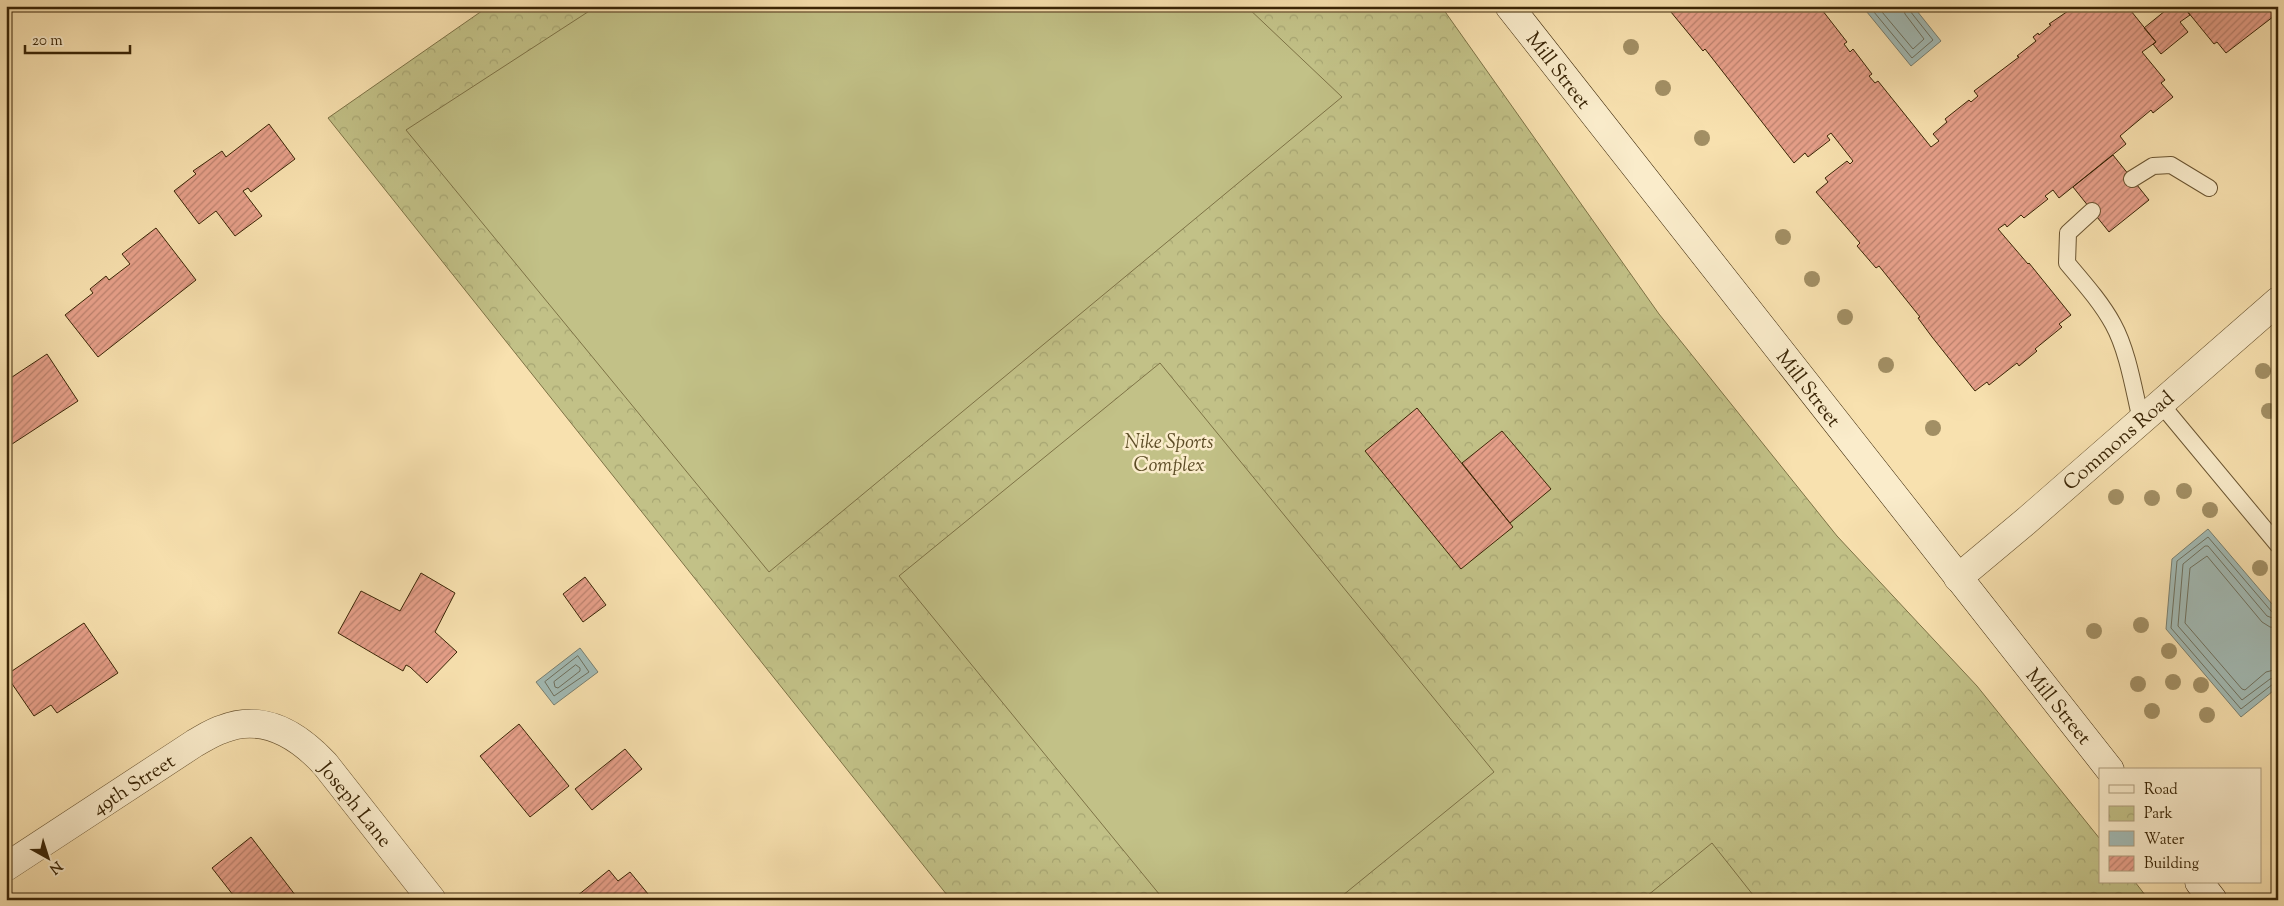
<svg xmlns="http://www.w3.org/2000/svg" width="2284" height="906" font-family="'Sorts Mill Goudy',serif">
<defs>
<pattern id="park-crowns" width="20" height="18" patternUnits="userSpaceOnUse" patternTransform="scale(1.25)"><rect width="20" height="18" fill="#c2c187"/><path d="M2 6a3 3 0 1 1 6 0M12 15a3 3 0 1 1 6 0" fill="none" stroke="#a7a673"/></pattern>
<pattern id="building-hatch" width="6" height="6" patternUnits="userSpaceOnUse" patternTransform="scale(1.25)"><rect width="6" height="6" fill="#e7a08a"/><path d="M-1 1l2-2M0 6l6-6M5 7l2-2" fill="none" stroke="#bc826f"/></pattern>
</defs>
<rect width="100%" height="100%" fill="#f8e1af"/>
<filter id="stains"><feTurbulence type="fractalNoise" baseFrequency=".004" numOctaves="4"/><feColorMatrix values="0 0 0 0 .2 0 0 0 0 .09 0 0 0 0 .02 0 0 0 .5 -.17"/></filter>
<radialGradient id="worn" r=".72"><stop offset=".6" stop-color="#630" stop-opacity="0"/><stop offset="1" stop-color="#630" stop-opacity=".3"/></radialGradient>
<path fill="url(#park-crowns)" stroke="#7e7346" d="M489 6H1441L1659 314 1837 536 1977 686 2100 839V882H2135L2149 900H951L328 118Z"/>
<path fill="#c2c187" stroke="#7e7346" d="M597 6H1246L1342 97 769 572 406 130Z
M1160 363 1494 772 1337 900H1164L899 576Z
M1712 843 1757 900H1642Z"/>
<path fill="#a2bbb6" stroke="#787f70" d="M1862 6H1913L1941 41 1911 66Z
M2208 529 2278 611V687L2241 717 2166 629 2172 559Z
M580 648 598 672 554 705 536 682Z"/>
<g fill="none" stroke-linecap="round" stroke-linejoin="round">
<path stroke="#6e705e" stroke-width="1" d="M1869 6 1912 58 1933 40 1910 11 1909 6
M1877 6 1913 49 1924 39 1905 14 1903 6
M2278 614 2272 612 2208 537 2177 561 2171 628 2241 709 2273 684 2278 683
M2278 620 2267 616 2208 546H2205L2183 564 2178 626 2242 700 2270 679 2278 677
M2278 628 2270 627 2262 622 2207 556 2190 568 2185 623 2242 689 2245 690 2266 672 2278 669
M578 656 589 672 554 696 545 682Z
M576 665 580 668V671L558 688 555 687 554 682Z"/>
</g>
<path fill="url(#building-hatch)" stroke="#3a2506" d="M1666 6H1813L1815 9 1819 6 1847 42 1844 44 1850 52 1853 49 1872 74 1869 76 1875 83 1878 81 1931 147 1939 141 1933 134 1947 122 1945 119 1969 100 1971 102 1978 96 1974 91 2019 57 2017 56 2036 41 2033 37 2038 33 2039 35 2051 25 2049 24 2068 11 2067 9 2071 6H2127L2156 42 2142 52 2165 80 2161 83 2173 97 2153 113 2151 110 2120 136 2126 144 2059 198 2053 190 2045 196 2048 199 2024 218 2021 215 2007 227 2005 224 1998 229 2028 264 2029 263 2071 315 2059 324 2062 327 2035 349 2037 351 2019 366 2017 363 1989 385 1987 382 1975 391 1932 337 1918 318 1920 317 1879 266 1876 268 1857 246 1860 243 1816 192 1828 182 1825 178 1847 161 1850 164 1853 161 1831 133 1827 136 1830 140 1808 157 1805 153 1794 163 1705 49 1703 51Z
M2171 6H2183L2190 15 2180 22 2188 32 2161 54 2153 44 2156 42 2144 28Z
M2183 6H2278V13L2226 53 2217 42 2214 44Z
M269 124 295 159 251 192 248 188 243 191 262 216 235 236 216 211 199 224 174 191 196 174 193 171 222 151 226 157Z
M2113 155 2149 200 2109 232 2073 187Z
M156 228 196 280 98 357 65 315 93 293 90 289 106 276 109 280 130 264 122 254Z
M47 354 78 401 6 448V381Z
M1417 408 1513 527 1461 569 1365 451Z
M1502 431 1551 489 1510 523 1462 463Z
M421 573 455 593 435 632 457 652 427 683 410 667 406 665 403 671 338 633 361 591 400 611Z
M585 577 606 605 583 622 563 594Z
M84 623 118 673 57 713 51 705 34 716 6 675Z
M519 724 569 786 530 817 480 756Z
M625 749 642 769 592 810 575 789Z
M251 837 299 900H237L212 868Z
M609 870 618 881 630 872 653 900H572Z"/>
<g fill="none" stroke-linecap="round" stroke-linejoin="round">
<g stroke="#6a5430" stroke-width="18">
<path id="lane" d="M2132 179 2153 166 2171 165 2209 188
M2092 211 2068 233 2067 263C2083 282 2101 302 2113 324 2128 351 2134 391 2141 420
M2160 403 2278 545"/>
</g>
<g stroke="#6a5430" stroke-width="29">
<path id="street" d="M1958 578 2025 522 2278 301
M6 867 195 743C204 738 213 732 223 729 263 713 298 735 325 764L432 900"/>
</g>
<g stroke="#3a2506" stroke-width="29">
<path id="secondary" d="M1509 6 2110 770
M2199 882 2213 900"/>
</g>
<use href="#lane" stroke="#faeccb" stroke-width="16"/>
<use href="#street" stroke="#faeccb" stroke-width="28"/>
<use href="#secondary" stroke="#faeccb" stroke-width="28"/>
</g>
<g fill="#a28f64">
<circle cx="1631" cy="47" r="8"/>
<circle cx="1663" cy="88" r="8"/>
<circle cx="1702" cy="138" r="8"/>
<circle cx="1783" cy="237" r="8"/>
<circle cx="1812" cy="279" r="8"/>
<circle cx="1845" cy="317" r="8"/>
<circle cx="1886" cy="365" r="8"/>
<circle cx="2263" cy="371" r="8"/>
<circle cx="2269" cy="411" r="8"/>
<circle cx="1933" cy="428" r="8"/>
<circle cx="2184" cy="491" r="8"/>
<circle cx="2116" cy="497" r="8"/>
<circle cx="2152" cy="498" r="8"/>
<circle cx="2210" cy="510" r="8"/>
<circle cx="2260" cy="568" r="8"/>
<circle cx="2141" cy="625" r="8"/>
<circle cx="2094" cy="631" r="8"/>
<circle cx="2169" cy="651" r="8"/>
<circle cx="2173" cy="682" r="8"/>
<circle cx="2138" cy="684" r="8"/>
<circle cx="2201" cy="685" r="8"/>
<circle cx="2152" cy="711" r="8"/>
<circle cx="2207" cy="715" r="8"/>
</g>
<g text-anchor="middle" stroke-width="5" stroke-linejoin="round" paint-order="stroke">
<g font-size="20" fill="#3a2506" stroke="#faeccb">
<text transform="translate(1559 70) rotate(52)" y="7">Mill Street</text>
<text transform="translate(1809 388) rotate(52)" y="7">Mill Street</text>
<text transform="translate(2118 440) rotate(-41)" y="7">Commons Road</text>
<text transform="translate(2059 706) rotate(51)" y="7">Mill Street</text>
<text transform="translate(133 784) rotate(-33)" y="7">49th Street</text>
<text transform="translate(356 804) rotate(51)" y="7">Joseph Lane</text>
</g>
<g font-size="20" font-style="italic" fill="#5c4c26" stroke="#faeccb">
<text x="1169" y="448">Nike Sports<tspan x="1169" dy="23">Complex</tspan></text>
</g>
</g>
<rect width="2284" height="906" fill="none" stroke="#f8e1af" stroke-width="25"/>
<rect x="8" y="8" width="2269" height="891" fill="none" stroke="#3a2506" stroke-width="2.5"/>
<rect x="12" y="12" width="2259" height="881" fill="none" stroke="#3a2506"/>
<rect x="2099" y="768" width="162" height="115" fill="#faeccb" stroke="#ad9c7c"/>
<rect x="2109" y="785" width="25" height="8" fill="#faeccb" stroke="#ad9c7c"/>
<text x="2144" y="794" font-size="15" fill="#3a2506">Road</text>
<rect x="2109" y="806" width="25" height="15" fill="url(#park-crowns)" stroke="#ad9c7c"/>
<text x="2144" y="818" font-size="15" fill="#3a2506">Park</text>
<rect x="2109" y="831" width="25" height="15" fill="#a2bbb6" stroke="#ad9c7c"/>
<text x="2144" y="844" font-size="15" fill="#3a2506">Water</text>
<rect x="2109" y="856" width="25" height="15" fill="url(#building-hatch)" stroke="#ad9c7c"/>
<text x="2144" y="868" font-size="15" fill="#3a2506">Building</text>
<g transform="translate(48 858) rotate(141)" stroke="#faeccb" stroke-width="4" paint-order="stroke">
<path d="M0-4L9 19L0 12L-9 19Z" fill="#3a2506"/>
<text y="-8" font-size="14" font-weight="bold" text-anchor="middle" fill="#3a2506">N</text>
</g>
<path d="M25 45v8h105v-8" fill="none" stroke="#3a2506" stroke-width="2.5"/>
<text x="32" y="45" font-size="15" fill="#3a2506" stroke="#faeccb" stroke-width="4" paint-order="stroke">20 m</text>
<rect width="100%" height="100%" filter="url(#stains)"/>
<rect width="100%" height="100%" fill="url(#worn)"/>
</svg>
